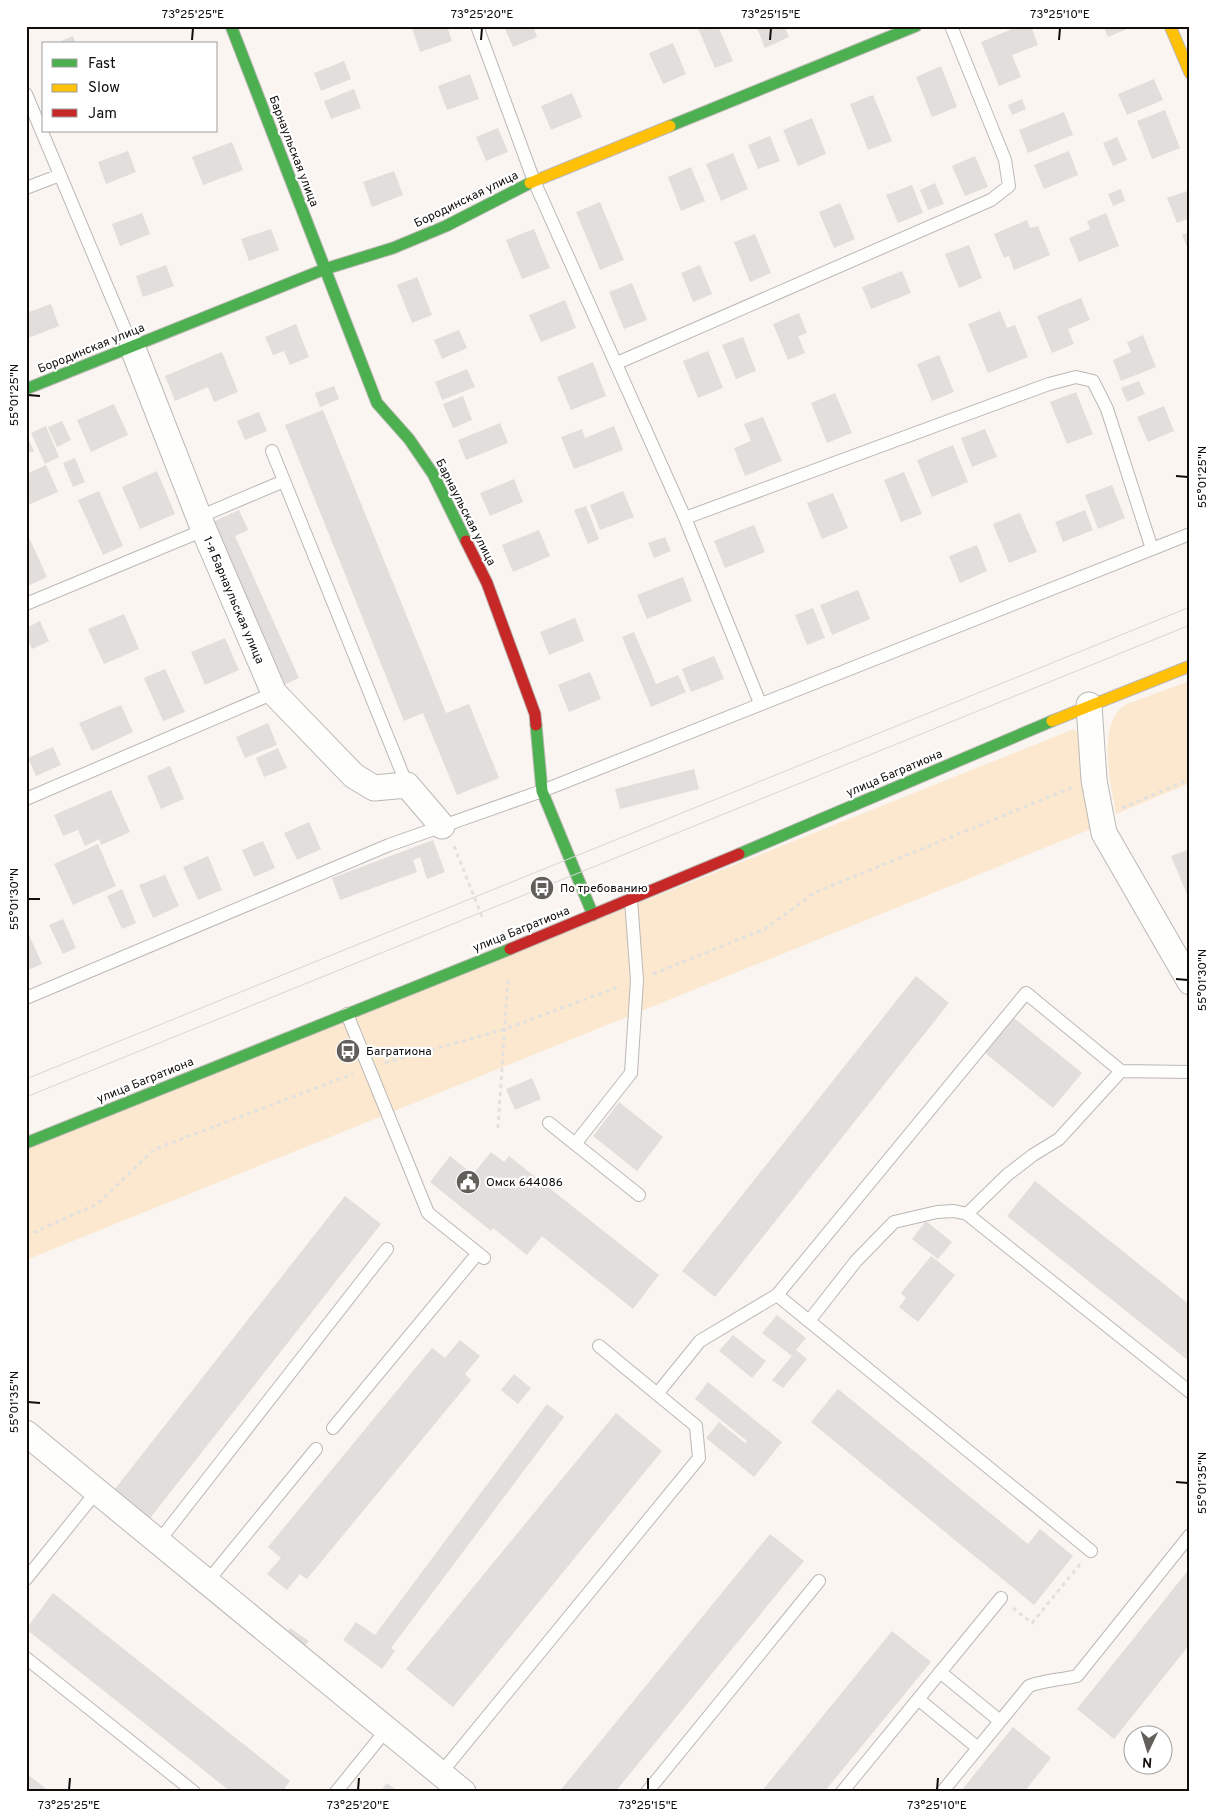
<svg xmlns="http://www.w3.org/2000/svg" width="1216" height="1818" font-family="Overpass,sans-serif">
<rect width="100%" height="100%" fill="#faf5f0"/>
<path fill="#fbe8cf" d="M1190 681V783L1116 814C1111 784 1095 722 1127 704Z
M1074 729 1082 736 1096 827 26 1260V1148Z"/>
<path fill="#e2dedb" d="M416 26H447L452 41 420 52 412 28Z
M504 26H533L537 37 513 47Z
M697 26H718L733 61 715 68Z
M756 26H784L789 37 765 48Z
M1019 26H1031L1038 45 1012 55 1021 77 999 86 981 42Z
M1103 26H1134L1108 37Z
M73 36 76 44H54Z
M673 43 686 74 663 84 649 53Z
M344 61 351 79 321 91 314 73Z
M941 66 957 107 932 117 916 77Z
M470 74 479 99 447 110 438 86Z
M1154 79 1163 100 1127 115 1118 94Z
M354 89 361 108 331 119 324 101Z
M572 93 582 117 551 130 541 106Z
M873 95 892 141 868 150 850 104Z
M1022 99 1026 109 1012 115 1008 105Z
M1165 110 1180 148 1152 159 1137 121Z
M1064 112 1073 135 1028 153 1019 130Z
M812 118 826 154 798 166 783 130Z
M498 128 508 152 486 161 476 137Z
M770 136 780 161 758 169 748 145Z
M1117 137 1127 160 1113 166 1103 143Z
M232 142 243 170 203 185 192 157Z
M128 151 136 172 106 184 98 162Z
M1069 151 1078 175 1044 189 1034 165Z
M733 153 748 189 721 201 706 164Z
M975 156 988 187 965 196 952 166Z
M691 167 705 201 681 211 668 177Z
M394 171 403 195 372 207 363 182Z
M935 183 944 204 928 210 920 190Z
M912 185 923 213 898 223 886 195Z
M1121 189 1125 201 1113 206 1108 194Z
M1190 190V218L1177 223 1167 198Z
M600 202 624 260 600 270 576 212Z
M840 203 855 239 834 248 819 212Z
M142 213 150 234 120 246 112 224Z
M1106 213 1119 246 1079 262 1069 238 1090 229 1087 221Z
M1027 220 1030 228 1038 226 1050 255 1014 270 1009 256 1004 258 994 234Z
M271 229 279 250 249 261 241 239Z
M534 229 550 268 522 279 506 240Z
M1190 232V254L1182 235Z
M755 234 771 273 750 282 734 242Z
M969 245 982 278 959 288 945 254Z
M166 265 174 286 143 297 136 276Z
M700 265 712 294 693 302 681 273Z
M902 271 911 293 871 309 862 287Z
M417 277 432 315 412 323 397 285Z
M632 283 647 320 624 329 609 292Z
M1081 298 1090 320 1068 329 1074 344 1052 353 1037 316Z
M565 300 576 328 541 342 529 315Z
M51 304 59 326 28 338 26 313Z
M1000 311 1007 328 1015 325 1028 357 988 373 968 324Z
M799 313 807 333 798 336 805 353 788 360 773 324Z
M296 324 309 357 290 365 284 351 273 355 265 337Z
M459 330 467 348 442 359 434 340Z
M1143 335 1156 367 1121 381 1113 360 1131 352 1127 342Z
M743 337 756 371 736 379 722 345Z
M708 351 723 388 698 398 683 361Z
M222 352 238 392 214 402 208 387 175 401 165 376Z
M939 355 954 392 932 401 917 364Z
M593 362 606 396 571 410 557 377Z
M467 369 475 387 442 400 435 382Z
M1139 381 1145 394 1127 402 1121 388Z
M334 386 339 399 320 407 315 393Z
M1076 392 1093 434 1067 444 1050 402Z
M835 393 852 433 827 443 811 403Z
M463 396 472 420 453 428 443 404Z
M114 404 128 435 91 452 77 420Z
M1164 406 1174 431 1148 442 1137 417Z
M323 410 446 713 469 704 499 778 457 795 423 713 404 721 285 425Z
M259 412 267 431 245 440 237 421Z
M763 417 782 461 745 476 734 448 751 441 744 424Z
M62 421 71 440 57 447 48 427Z
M500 423 508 443 466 460 458 440Z
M46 426 59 457 45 464 31 433Z
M614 426 623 450 574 469 561 437 582 429 585 438Z
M985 429 997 457 972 467 961 438Z
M26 434 34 451 26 454Z
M953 445 968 482 932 497 917 460Z
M75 458 85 482 73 487 63 463Z
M46 465 58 492 26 506V474Z
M157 471 175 514 140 529 122 487Z
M904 472 922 514 901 522 884 480Z
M514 479 523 502 490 516 480 493Z
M1112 485 1125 518 1098 529 1085 495Z
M99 491 123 546 103 555 78 500Z
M623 491 634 517 600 530 590 505Z
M833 493 848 528 822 539 807 503Z
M586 506 599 539 588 544 574 510Z
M239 510 248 530 235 536 299 678 283 685 210 523Z
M1085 510 1093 530 1063 542 1055 522Z
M1020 513 1037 552 1009 563 993 524Z
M754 525 765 552 725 568 714 541Z
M539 530 550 556 513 572 502 545Z
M26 531 47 577 28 586 26 582Z
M665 537 671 551 654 558 648 543Z
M977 545 987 571 960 583 949 556Z
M683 577 692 601 647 619 637 595Z
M858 590 870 619 832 635 820 605Z
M813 608 825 638 807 645 795 615Z
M124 614 139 649 104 664 88 629Z
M575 618 584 641 549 655 540 632Z
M40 621 49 641 32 649 26 635V628Z
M634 632 656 684 678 675 686 692 651 707 622 637Z
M225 638 239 670 205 685 191 652Z
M714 656 724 679 691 692 682 669Z
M165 669 185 712 163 721 144 678Z
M590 672 601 699 569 712 558 685Z
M121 705 133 732 92 751 79 723Z
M268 723 277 745 245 758 236 737Z
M53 747 61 765 36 776 28 758Z
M278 748 287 768 264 777 256 758Z
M170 766 184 799 161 809 147 776Z
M694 769 699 789 620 809 615 789Z
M111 790 130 832 101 845 99 839 85 846 78 830 63 836 54 815Z
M309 822 321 849 297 860 284 833Z
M433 840 445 872 427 879 420 857 413 860 417 872 340 900 332 878Z
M263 841 275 868 254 877 242 850Z
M98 844 116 886 73 905 54 864Z
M1190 849V902L1171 856Z
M208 856 222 890 198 900 183 867Z
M165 875 179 906 153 918 139 885Z
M122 889 136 923 122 929 107 896Z
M63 919 76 948 63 954 49 925Z
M26 928 42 964 26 971Z
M916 976 949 1003 715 1297 682 1271Z
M1014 1018 1082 1073 1053 1108 985 1053Z
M532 1078 541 1099 515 1110 506 1089Z
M619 1102 663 1137 637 1171 593 1136Z
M491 1152 504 1162 509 1156 659 1275 633 1309 542 1236 527 1255 493 1228 491 1231 430 1182 450 1156 473 1174Z
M1035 1181 1190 1305V1362L1007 1216Z
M345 1196 381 1224 147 1522 111 1494Z
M926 1221 952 1242 938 1259 912 1239Z
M931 1256 955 1275 918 1322 899 1307 906 1298 901 1293Z
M777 1315 806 1338 796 1350 807 1359 783 1388 772 1380 792 1356 762 1333Z
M733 1335 766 1361 752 1378 719 1351Z
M460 1340 480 1356 465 1374 471 1380 307 1579 300 1574 287 1590 267 1574 281 1558 268 1547 432 1348 445 1358Z
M514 1374 531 1388 518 1404 501 1390Z
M708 1382 782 1442 754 1477 706 1438 719 1422 745 1443 747 1441 695 1399Z
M838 1389 1028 1544 1040 1529 1073 1556 1034 1605 811 1422Z
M547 1404 564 1417 391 1648 395 1651 382 1669 343 1640 356 1622 375 1635Z
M616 1413 662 1451 453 1707 406 1669Z
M770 1534 804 1561 615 1792H559Z
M1190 1568V1644L1114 1739 1077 1709Z
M53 1593 290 1781 282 1792H231L26 1629Z
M290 1628 309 1641 302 1650 284 1637Z
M892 1631 931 1662 908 1690 824 1792H761Z
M1013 1727 1051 1758 1024 1792H960Z
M26 1773 50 1792H26Z
M387 1783 399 1792H380Z"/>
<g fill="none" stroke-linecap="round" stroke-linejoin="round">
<g stroke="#bcb8b5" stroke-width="14">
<path id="lane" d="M477 26 534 181 685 518 760 703
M26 94 132 346
M26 188 60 175
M617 363 991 200 1009 186 1005 160 951 26
M272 451 407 785
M199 517 284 481
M685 518 1049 384 1076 377 1093 381 1107 409 1152 549
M26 604 204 530
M26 799 274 693
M26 998 389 845 542 791 1190 534
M347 1014 428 1213 484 1258
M549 1123 639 1195
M575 1144 631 1073 637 980 631 900
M967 1214 1007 1175 1033 1155 1059 1139 1121 1071
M809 1321 856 1261 894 1222 937 1212 954 1211 967 1214 1190 1392
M657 1394 700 1341 777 1295
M333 1428 478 1253
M159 1541 387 1249
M1091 1551 777 1295 1026 993 1121 1071 1190 1072
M26 1579 97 1491
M207 1582 316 1449
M26 1658 194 1792
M940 1672 1000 1721
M918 1699 978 1748
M441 1773 699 1458 696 1426 599 1346
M336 1792 387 1729
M647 1792 819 1581
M842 1792 1001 1598
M942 1792 1029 1686C1045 1680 1060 1680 1077 1676L1190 1535"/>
</g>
<g stroke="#bcb8b5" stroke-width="27">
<path id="street" d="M132 346 204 530 274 693 354 776 374 788 407 785 442 826
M1089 705 1094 780 1104 833 1190 982
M26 1433 463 1792"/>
</g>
<g stroke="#bcb8b5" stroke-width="13">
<path id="fast" d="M231 26 377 403 409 439 433 474 466 541
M670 126 916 26
M26 389 325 269 393 248 446 226 530 183
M536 725 542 791 593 915
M739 854 1052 721
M26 1143 510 949"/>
</g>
<g stroke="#bcb8b5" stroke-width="13">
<path id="slow" d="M1170 26 1190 73
M530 183 670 126
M1052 721 1190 666"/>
</g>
<g stroke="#bcb8b5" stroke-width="13">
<path id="jam" d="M466 541 487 583 535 714 536 725
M510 949 739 854"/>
</g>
<path stroke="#e2e1df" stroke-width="3" stroke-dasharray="4 4" stroke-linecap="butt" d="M1122 808 1190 779
M454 846 483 919
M653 974 765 929 814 893 1073 787
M385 1063 505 1029 621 986
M498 1128 508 979
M26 1236 97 1204 155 1149 353 1074
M1013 1608 1032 1623 1081 1563"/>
<use href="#lane" stroke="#fefefd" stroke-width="12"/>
<use href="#street" stroke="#fefefd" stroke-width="25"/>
<use href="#fast" stroke="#4caf50" stroke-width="11"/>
<use href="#slow" stroke="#ffc107" stroke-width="11"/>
<use href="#jam" stroke="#c62828" stroke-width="11"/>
<path stroke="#d8d6d6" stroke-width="1" d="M26 1079 1190 607
M26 1097 1190 625"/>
</g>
<path fill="none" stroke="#100d0a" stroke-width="2" d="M192 40 193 28M481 40 482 28M770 40 771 28M1059 40 1060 28M28 395 40 396M1176 476 1188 477M28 899H40M1176 979 1188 980M28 1402 40 1403M1176 1482 1188 1483M69 1790 70 1778M358 1790 359 1778M648 1790V1778M937 1790 938 1778"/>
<defs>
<g id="bus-disc" transform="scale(1.25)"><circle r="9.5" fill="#625e5a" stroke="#fff"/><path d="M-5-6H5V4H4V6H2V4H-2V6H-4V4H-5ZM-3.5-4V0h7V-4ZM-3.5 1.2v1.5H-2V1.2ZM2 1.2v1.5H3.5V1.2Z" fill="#fff"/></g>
<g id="civic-disc" transform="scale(1.25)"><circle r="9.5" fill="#625e5a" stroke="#fff"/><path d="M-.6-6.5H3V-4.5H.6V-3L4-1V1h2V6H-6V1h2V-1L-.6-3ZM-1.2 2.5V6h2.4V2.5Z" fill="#fff"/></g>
</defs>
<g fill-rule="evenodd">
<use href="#bus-disc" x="542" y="888"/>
<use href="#bus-disc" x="348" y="1051"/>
<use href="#civic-disc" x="468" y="1182"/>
</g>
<g text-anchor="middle" stroke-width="4.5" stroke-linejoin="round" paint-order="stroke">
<g font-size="12" fill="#100d0a" stroke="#fff">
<text transform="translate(294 151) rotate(69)" y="4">Барнаульская улица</text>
<text transform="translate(466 199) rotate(-26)" y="4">Бородинская улица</text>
<text transform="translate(91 348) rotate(-22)" y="4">Бородинская улица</text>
<text transform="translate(466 512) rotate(63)" y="4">Барнаульская улица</text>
<text transform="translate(234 600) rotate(67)" y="4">1-я Барнаульская улица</text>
<text transform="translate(894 773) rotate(-23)" y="4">улица Багратиона</text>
<text transform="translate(521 929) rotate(-22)" y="4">улица Багратиона</text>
<text transform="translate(145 1080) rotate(-22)" y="4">улица Багратиона</text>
</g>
<g font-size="12" fill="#100d0a" stroke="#fff" text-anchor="start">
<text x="560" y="892">По требованию</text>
<text x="366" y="1055">Багратиона</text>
<text x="486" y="1186">Омск 644086</text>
</g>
</g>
<rect width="1216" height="1818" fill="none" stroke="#ffffff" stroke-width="55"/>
<rect x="42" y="42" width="175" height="90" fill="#ffffff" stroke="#9f9e9d"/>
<rect x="52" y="59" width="25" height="8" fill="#4caf50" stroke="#9f9e9d"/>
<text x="88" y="68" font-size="15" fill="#100d0a">Fast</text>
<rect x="52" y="84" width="25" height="8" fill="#ffc107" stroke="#9f9e9d"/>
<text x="88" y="92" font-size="15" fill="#100d0a">Slow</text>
<rect x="52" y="109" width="25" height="8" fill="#c62828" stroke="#9f9e9d"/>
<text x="88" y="118" font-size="15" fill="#100d0a">Jam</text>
<g transform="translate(1148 1750) rotate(184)"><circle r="24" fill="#ffffff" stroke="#9f9e9d"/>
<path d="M0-4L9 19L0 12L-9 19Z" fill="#625e5a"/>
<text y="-8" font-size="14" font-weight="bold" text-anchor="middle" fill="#100d0a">N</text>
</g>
<rect x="28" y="28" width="1160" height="1762" fill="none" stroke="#100d0a" stroke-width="2"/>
<g font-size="12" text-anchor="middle" fill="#100d0a">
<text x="193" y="18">73°25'25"E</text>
<text x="482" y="18">73°25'20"E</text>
<text x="771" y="18">73°25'15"E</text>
<text x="1060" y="18">73°25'10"E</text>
<text transform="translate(14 395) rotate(-90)" y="4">55°01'25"N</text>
<text transform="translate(1202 477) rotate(-90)" y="4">55°01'25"N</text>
<text transform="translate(14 899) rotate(-90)" y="4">55°01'30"N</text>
<text transform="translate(1202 980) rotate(-90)" y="4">55°01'30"N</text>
<text transform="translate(14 1402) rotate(-90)" y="4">55°01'35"N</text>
<text transform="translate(1202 1483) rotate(-90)" y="4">55°01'35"N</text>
<text x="69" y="1809">73°25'25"E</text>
<text x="358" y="1809">73°25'20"E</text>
<text x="648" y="1809">73°25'15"E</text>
<text x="937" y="1809">73°25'10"E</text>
</g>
</svg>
